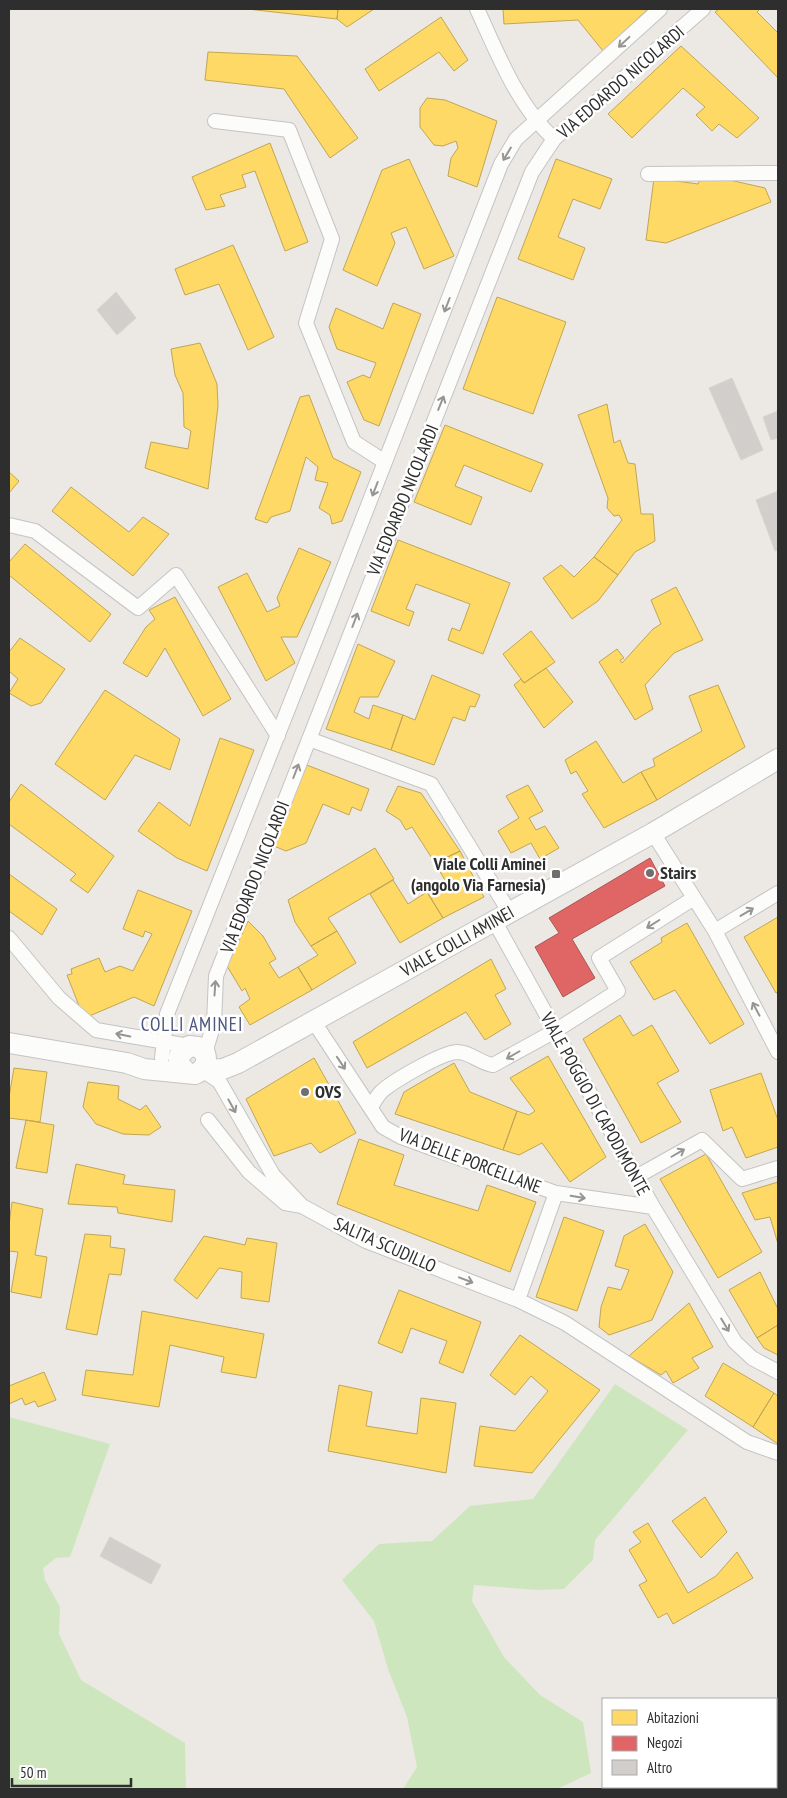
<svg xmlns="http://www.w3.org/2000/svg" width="787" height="1798" font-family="'PT Sans Narrow',sans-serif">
<rect width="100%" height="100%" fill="#ece8e4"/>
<path fill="#cee6be" d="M615 1384 688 1430 595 1540 593 1560 564 1589 538 1590 474 1585 472 1601 504 1657 540 1695 583 1722 591 1773 557 1789H403L417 1767 407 1717 388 1669 374 1621 342 1580 379 1544 432 1541 470 1506 533 1499Z
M9 1417 110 1444 70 1557 56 1558 43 1568 45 1580 60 1607 59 1634 81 1680 185 1743 186 1789H9Z"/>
<path fill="#ffd966" stroke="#c0a655" d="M247 9H338L337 19Z
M338 9H374L347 27 337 19Z
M503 9H648L603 51 578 20 504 24Z
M719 9H760L757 12 778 33V78L715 12Z
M441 17 468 60 454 71 439 52 379 91 365 69Z
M681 46 759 118 737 138 719 124 712 131 696 115 705 107 683 88 632 138 608 114Z
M208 52 297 56 358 138 330 158 284 89 205 80Z
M427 98 445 100 497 121 477 187 448 176 451 158 458 148 456 141 443 146 434 145 420 127V108Z
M270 143 308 242 285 251 255 171 242 175 246 187 220 195 225 206 206 210 192 177Z
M409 159 454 256 424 269 406 227 391 233 395 243 377 286 343 270 382 170Z
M556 159 612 179 600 209 573 199 558 237 585 248 573 280 518 259Z
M703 174 765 188 771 202 666 243 646 240 654 178 698 184Z
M233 245 274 337 248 350 219 284 185 295 175 269Z
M497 297 566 322 533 414 463 389Z
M393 303 421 314 379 426 364 420 347 382 363 375 370 378 376 363 337 349 329 327 336 308 383 329Z
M200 343 217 384 218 406 208 489 145 468 151 442 188 449 191 431 184 427 183 393 175 375 171 349Z
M309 395 333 458 361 472 342 521 332 524 330 515 319 508 328 483 315 480 318 467 306 457 290 511 271 517 267 523 255 519 300 397Z
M607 404 614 443 620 440 628 463 635 464 641 514H653L655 541 635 552 618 575 594 557 622 520 619 515 614 516 607 508 608 498 578 415Z
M445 425 543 464 531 492 464 465 455 486 482 497 471 525 414 502Z
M9 472 19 481 9 493Z
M71 487 129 532 143 517 169 534 133 576 52 511Z
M398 540 510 583 483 654 448 640 452 628 460 631 470 604 416 584 406 609 414 612 409 626 371 611Z
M25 544 111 614 90 642 9 575V562Z
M299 548 331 562 297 637H281L295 663 266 681 218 587 247 573 267 612 280 606 277 598Z
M594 557 618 575 598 601 572 619 543 578 561 565 574 577Z
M676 587 703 640 674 653 645 685 653 709 635 720 599 662 617 649 624 658 620 660 622 663 653 629 661 624 651 600Z
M175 597 231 699 203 716 165 648 147 677 123 663 146 627 155 619 149 610Z
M531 631 555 662 524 683 503 654Z
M20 638 65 669 41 703 31 706 9 693 18 679 9 671V652Z
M358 644 395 661 378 697H360L354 712 369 719 373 705 403 715 391 750 326 729Z
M546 668 573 702 544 728 514 685 521 679 524 683Z
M432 675 480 695 475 707 470 706 465 721 453 717 434 765 391 750 403 715 415 720Z
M718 685 745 747 657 800 641 772 655 766 653 759 702 731 689 696Z
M105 690 180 739 170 770 135 755 105 800 55 764Z
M220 738 254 750 207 871 177 858 138 831 159 802 190 826Z
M596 741 623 783 641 772 657 800 604 828 582 794 588 791 576 771 571 774 565 760Z
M304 764 369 789 361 811 352 807 349 815 323 804 306 843 286 851 274 846Z
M21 784 114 856 88 893 70 880 76 874 9 824V802Z
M528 785 543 811 529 818 536 830 545 826 559 848 540 859 531 843 511 853 498 831 519 818 506 796Z
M398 786 421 793 460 851 435 863 412 827 406 830 400 820 386 811Z
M375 848 394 879 328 918 337 931 311 946 295 922 288 900Z
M460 851 484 897 443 918 427 892 446 882 435 863Z
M9 874 57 909 42 935 9 911Z
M393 880 408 904 427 892 443 918 400 943 370 894Z
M138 890 192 911 154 1006 134 997 87 1017 81 1011 67 975 72 974 71 969 99 958 105 972 120 966 133 971 152 934 145 931 143 937 123 929Z
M778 917V992L776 993 744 937Z
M248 921 263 936 276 959 269 963 279 978 298 967 312 990 250 1025 239 1007 250 999 245 988 242 991 227 966Z
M687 923 744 1024 710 1044 675 990 654 1000 630 962 662 942 661 938Z
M337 931 356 963 312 990 298 967 318 955 311 946Z
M491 959 506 989 495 995 511 1024 485 1040 466 1012 367 1068 353 1042Z
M620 1015 633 1036 652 1025 679 1071 657 1083 681 1122 641 1143 583 1039Z
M548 1056 606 1157 570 1182 542 1143 519 1155 503 1150 517 1111 529 1115 535 1111 510 1078Z
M314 1058 356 1133 320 1153 311 1143 274 1156 246 1099Z
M454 1063 470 1092 517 1111 503 1150 395 1114 404 1092Z
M14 1068 47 1072 40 1122 9 1118V1097Z
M761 1073 778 1120V1147L746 1158 732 1127 723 1131 710 1090Z
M88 1082 119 1086 118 1099 140 1110 146 1105 161 1127 149 1135 123 1134 96 1124 83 1107Z
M26 1120 54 1125 47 1173 16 1168Z
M359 1139 404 1155 394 1185 478 1211 487 1185 536 1202 510 1272 337 1204Z
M706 1154 762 1252 718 1278 660 1179Z
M76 1164 125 1175 123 1184 175 1190 172 1222 118 1213 117 1207 68 1204Z
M778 1182V1244L770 1217 755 1220 742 1193Z
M12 1202 43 1209 35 1255 47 1257 41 1298 11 1292 18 1252 9 1251V1225Z
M564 1217 604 1231 577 1311 536 1297Z
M645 1224 673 1272 652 1320 609 1335 599 1327 601 1307 608 1287 621 1290 629 1270 615 1266 624 1236Z
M85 1234 111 1236 110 1247 125 1249 121 1275 109 1274 97 1335 66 1329Z
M204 1236 245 1245 247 1238 277 1243 269 1302 241 1298 242 1272 219 1268 197 1299 174 1280Z
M760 1272 778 1309V1325L757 1338 729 1290Z
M399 1290 481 1322 463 1373 439 1363 447 1341 411 1328 402 1353 378 1343Z
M689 1303 713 1347 692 1358 699 1368 673 1383 666 1371 661 1375 629 1356Z
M142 1311 264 1334 256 1378 221 1372 224 1357 170 1345 159 1407 82 1395 86 1370 133 1375Z
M778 1325V1355L764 1348 757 1338Z
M520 1335 600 1390 532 1473 474 1466 480 1426 515 1431 548 1391 531 1376 515 1395 490 1375Z
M723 1363 774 1393 753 1427 705 1396Z
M44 1372 56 1400 38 1407 35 1401 25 1405 22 1398 9 1404V1386Z
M339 1385 372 1392 366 1426 417 1434 421 1398 456 1403 446 1473 328 1451Z
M774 1393 778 1396V1444L753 1427Z
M705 1497 727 1532 701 1558 672 1521Z
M648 1523 688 1593 716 1576 737 1552 753 1578 673 1624 667 1613 658 1618 639 1585 647 1581 629 1550 641 1542 633 1532Z"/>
<path fill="#e06666" stroke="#ab5555" d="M650 858 665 886 572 939 595 978 563 997 535 947 559 933 549 918Z"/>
<path fill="#d1cecb" stroke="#d7d4d0" d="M116 292 136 318 117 335 97 310Z
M732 378 763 450 741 460 709 388Z
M778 411V438L771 440 763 417Z
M778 491V550L775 551 756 500Z
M110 1537 161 1565 151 1584 100 1556Z
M778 1756V1776L776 1757Z
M708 1787H728L729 1789H709Z"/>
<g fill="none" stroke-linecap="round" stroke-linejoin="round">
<g stroke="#c5c4c5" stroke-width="16">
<path id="minor" d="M477 9C498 54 517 105 554 139
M215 121 289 130 332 239 306 323 354 442 385 462
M648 174 778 173
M9 525 35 531 138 608 176 575 278 736
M309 739 431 784 510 913
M653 833 715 931 778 1052
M495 922 653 1207 735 1342 752 1358 778 1372
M715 931 778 893
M9 938 59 998 96 1030 189 1046
M314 1022 383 1127 401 1137 556 1193 653 1207
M205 1053 214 1023 216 976 532 172 554 139 703 9
M162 1058 167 1014 323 621 501 164 516 139 660 9
M202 1070 219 1081 273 1175 302 1206 366 1241 518 1300 565 1323 747 1442 778 1453
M371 1107C374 1102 377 1096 382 1091 395 1080 441 1053 457 1052 471 1052 479 1063 493 1065L555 1031 618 991 599 958 694 898
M208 1120 249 1172 285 1203 302 1206
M636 1177 702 1140 742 1179 778 1168
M518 1300 556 1193"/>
</g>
<g stroke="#c5c4c5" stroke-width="22">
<g id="secondary">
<path d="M9 1043 127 1063 144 1069 195 1074C204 1070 208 1063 205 1053L198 1047 189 1046 179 1056V1064L187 1073"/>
<path id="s1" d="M202 1070 223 1069 238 1063 653 833 778 759"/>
</g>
</g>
<use href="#minor" stroke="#fcfcfb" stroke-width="14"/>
<use href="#secondary" stroke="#fcfcfb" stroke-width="20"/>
</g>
<defs><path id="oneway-shaft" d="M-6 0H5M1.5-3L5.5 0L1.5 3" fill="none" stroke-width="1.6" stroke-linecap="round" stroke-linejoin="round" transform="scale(1.25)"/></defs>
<g stroke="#959594">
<use href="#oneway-shaft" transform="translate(624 42) rotate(137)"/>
<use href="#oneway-shaft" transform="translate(507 154) rotate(121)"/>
<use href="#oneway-shaft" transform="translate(447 305) rotate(111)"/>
<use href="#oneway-shaft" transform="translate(441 403) rotate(-68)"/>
<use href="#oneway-shaft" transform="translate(375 489) rotate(111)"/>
<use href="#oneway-shaft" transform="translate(355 620) rotate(-69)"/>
<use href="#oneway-shaft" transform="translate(296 771) rotate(-69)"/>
<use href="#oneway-shaft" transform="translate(747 912) rotate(-31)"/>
<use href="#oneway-shaft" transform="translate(653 924) rotate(148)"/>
<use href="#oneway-shaft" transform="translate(215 988) rotate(-86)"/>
<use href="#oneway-shaft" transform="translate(756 1009) rotate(-118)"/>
<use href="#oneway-shaft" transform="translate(123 1035) rotate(-168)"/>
<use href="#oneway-shaft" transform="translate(513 1055) rotate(150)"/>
<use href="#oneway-shaft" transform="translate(341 1063) rotate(56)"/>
<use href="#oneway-shaft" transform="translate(232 1106) rotate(61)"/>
<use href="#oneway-shaft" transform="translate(678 1153) rotate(-30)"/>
<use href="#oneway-shaft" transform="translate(578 1197) rotate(9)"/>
<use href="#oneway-shaft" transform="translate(466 1280) rotate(21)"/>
<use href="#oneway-shaft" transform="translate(725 1325) rotate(59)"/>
</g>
<g fill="#706f6e" stroke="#fff" stroke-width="2">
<circle cx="650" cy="873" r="5"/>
<rect x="551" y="869" width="10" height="10" rx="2.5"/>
<circle cx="305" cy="1092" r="5"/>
</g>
<g text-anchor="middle" stroke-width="5" stroke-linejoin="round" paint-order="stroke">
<g font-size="18" fill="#2e2e2e" stroke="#fff">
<text transform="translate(621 82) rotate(-41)" y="6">VIA EDOARDO NICOLARDI</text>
<text transform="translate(403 500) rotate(-68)" y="6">VIA EDOARDO NICOLARDI</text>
<text transform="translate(255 877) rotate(-69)" y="6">VIA EDOARDO NICOLARDI</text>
<text dy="6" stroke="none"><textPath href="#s1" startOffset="288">VIALE COLLI AMINEI</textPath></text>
<text transform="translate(595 1104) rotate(61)" y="6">VIALE POGGIO DI CAPODIMONTE</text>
<text transform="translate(470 1161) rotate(21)" y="6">VIA DELLE PORCELLANE</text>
<text transform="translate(385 1245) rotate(24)" y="6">SALITA SCUDILLO</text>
</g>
<g font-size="18" font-weight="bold" fill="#2e2e2e" stroke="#fff" text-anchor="start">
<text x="546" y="870" text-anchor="end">Viale Colli Aminei<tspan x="546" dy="21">(angolo Via Farnesia)</tspan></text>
<text x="660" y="879">Stairs</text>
<text x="315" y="1098">OVS</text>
</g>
<g font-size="19" letter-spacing="1" fill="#4d5680" stroke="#fff">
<text x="192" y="1031">COLLI AMINEI</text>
</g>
</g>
<rect width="787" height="1798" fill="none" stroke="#2e2e2e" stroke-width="20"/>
<rect x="602" y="1698" width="175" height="90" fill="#ffffff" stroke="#ababab"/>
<rect x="612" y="1710" width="25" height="15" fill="#ffd966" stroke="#ababab"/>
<text x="647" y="1723" font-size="15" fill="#2e2e2e">Abitazioni</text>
<rect x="612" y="1736" width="25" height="15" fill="#e06666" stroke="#ababab"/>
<text x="647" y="1748" font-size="15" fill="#2e2e2e">Negozi</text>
<rect x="612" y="1760" width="25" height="15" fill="#d1cecb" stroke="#ababab"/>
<text x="647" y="1773" font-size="15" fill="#2e2e2e">Altro</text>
<path d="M12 1778v8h119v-8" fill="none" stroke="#2e2e2e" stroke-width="2.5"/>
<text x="20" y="1778" font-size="15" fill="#2e2e2e" stroke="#ffffff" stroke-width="4" paint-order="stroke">50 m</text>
</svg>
